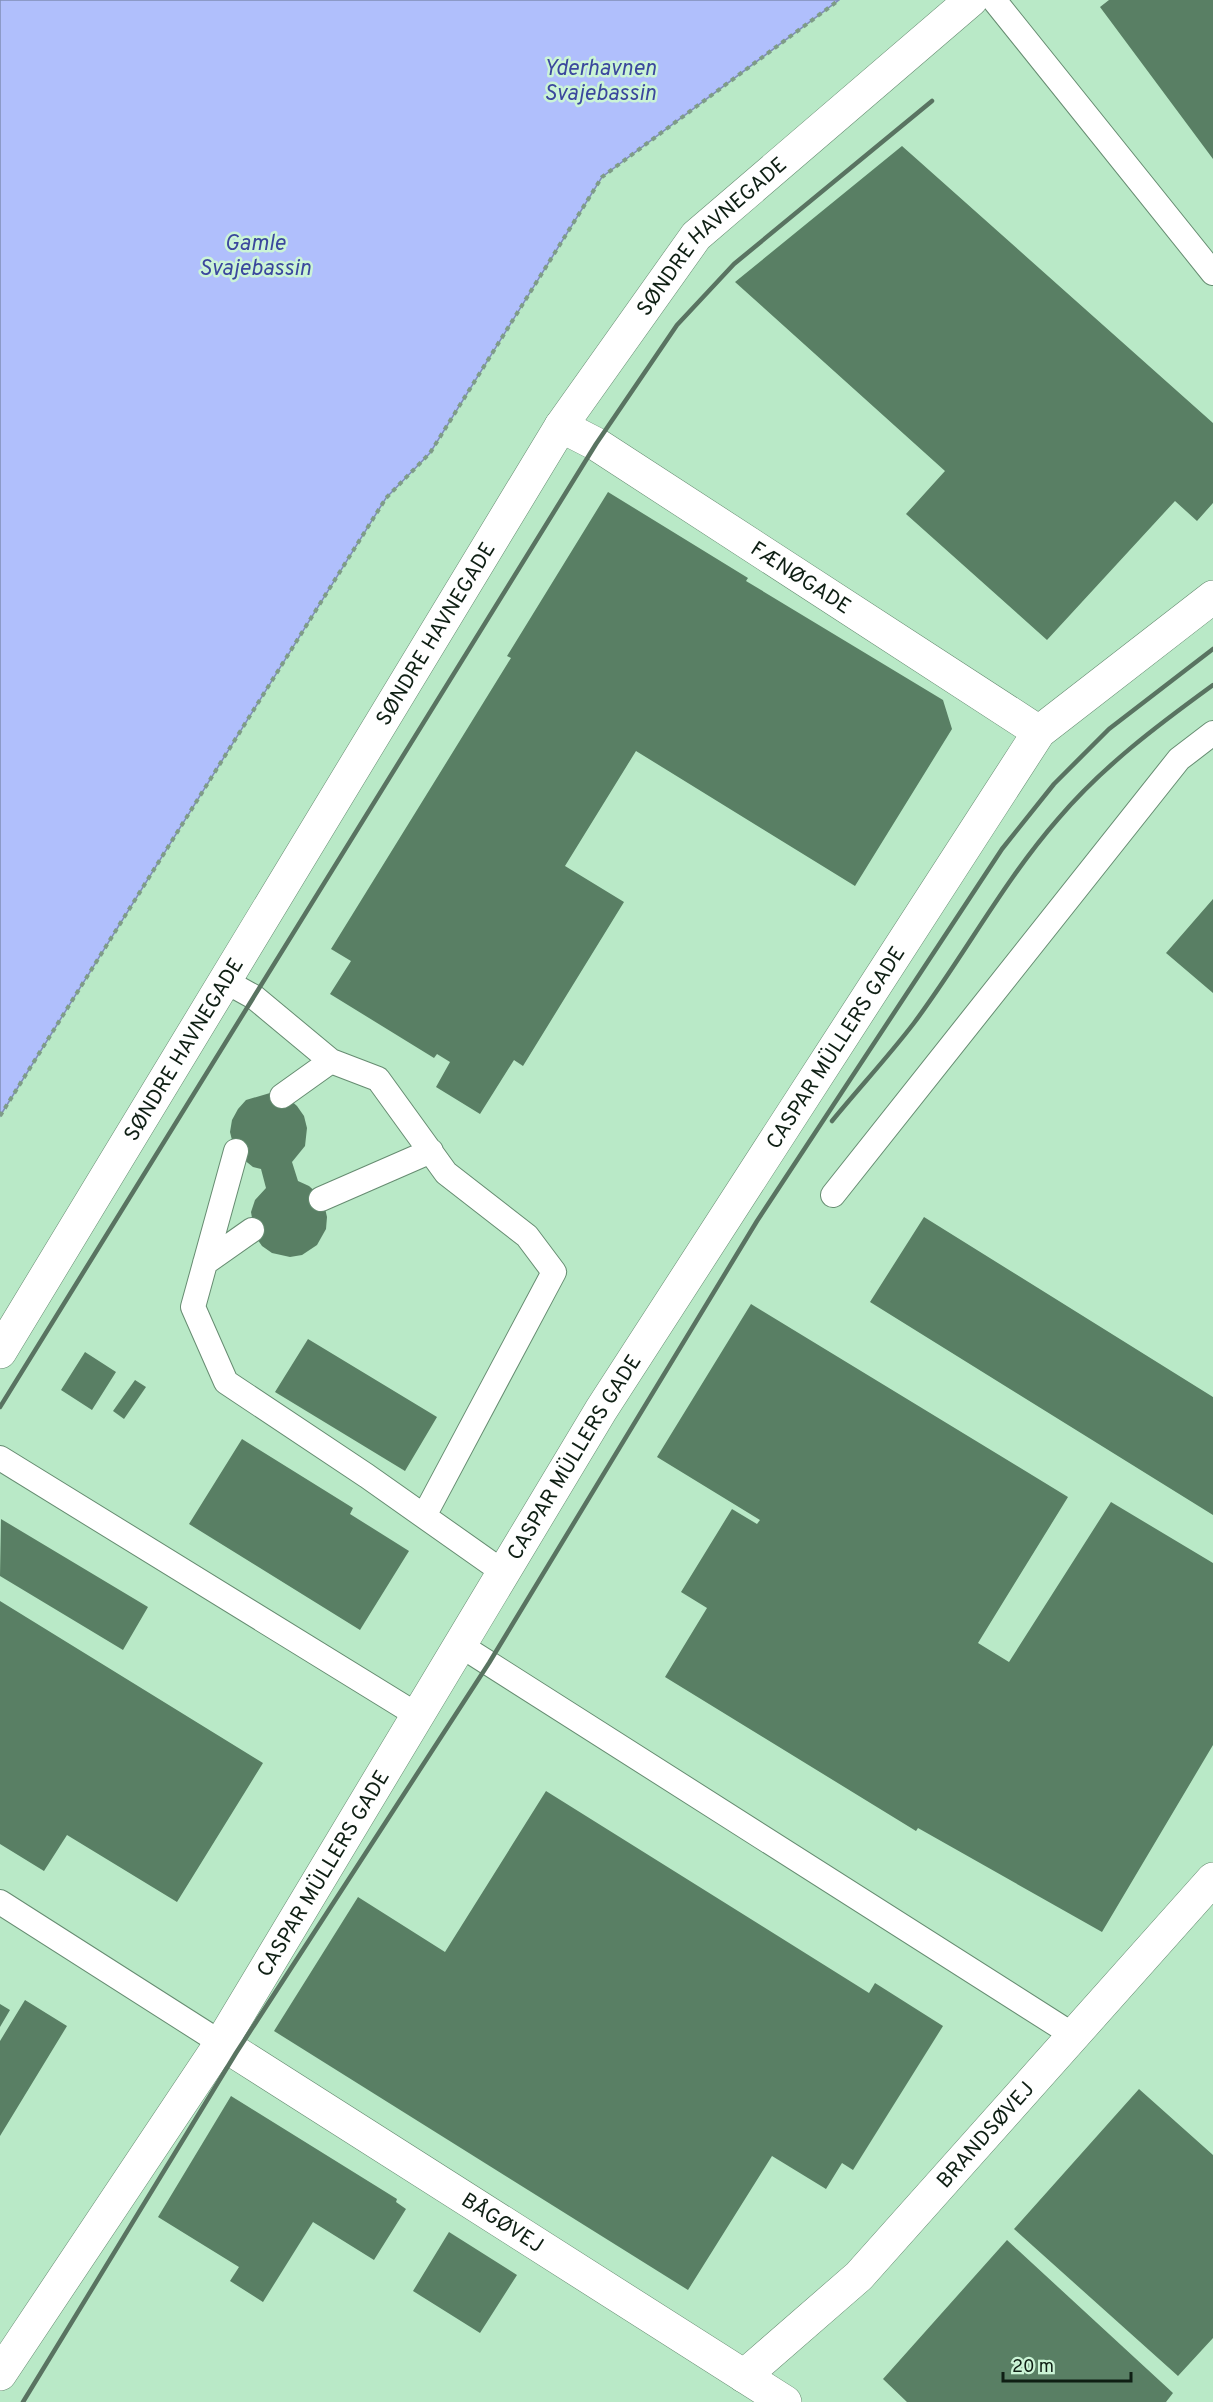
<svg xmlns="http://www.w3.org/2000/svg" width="1213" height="2402" font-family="Overpass,sans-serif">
<rect width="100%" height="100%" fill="#cbf4d6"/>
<path fill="#b9e9c7" d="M839 0H1213V2402H0V1116L386 498 430 453 602 177Z"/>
<path fill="#b0bffc" stroke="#808fb6" stroke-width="1.5" d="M0 0H839L602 177 430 453 386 498 0 1116Z"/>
<path fill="#597f64" d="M1109 0H1213V159L1100 7Z
M902 146 1213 423V503L1197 521 1175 501 1047 640 906 514 945 471 735 282Z
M608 492 748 578 746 581 943 700 952 729 855 886 636 751 565 866 624 902 523 1066 514 1060 480 1114 436 1087 450 1062 437 1054 434 1058 330 994 351 961 331 949 511 658 507 656Z
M1213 899V993L1166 953Z
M270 1093 288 1098 297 1106 304 1116 307 1128 305 1146 292 1162 298 1181 309 1186 318 1194 324 1204 327 1217 326 1229 317 1245 302 1255 290 1257 272 1253 262 1246 255 1236 251 1212 255 1200 266 1188 261 1169 253 1167 238 1155 233 1144 230 1132 232 1120 238 1109 246 1100Z
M924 1217 1213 1397V1515L870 1302Z
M751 1304 1068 1497 978 1643 1009 1662 1111 1502 1213 1563V1745L1102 1932 918 1828 916 1831 665 1677 707 1608 681 1592 732 1509 757 1524 760 1520 657 1457Z
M308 1339 437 1417 405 1471 275 1392Z
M85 1352 116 1372 92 1410 61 1390Z
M135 1380 146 1387 124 1419 113 1411Z
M242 1439 353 1508 350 1514 409 1551 360 1630 189 1524Z
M1 1519 148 1607 123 1650 0 1576Z
M0 1601 263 1763 177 1902 67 1835 44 1871 0 1844Z
M546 1791 869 1993 875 1983 943 2026 853 2170 842 2163 826 2189 772 2156 688 2290 274 2031 358 1897 445 1952Z
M25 2000 67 2026 0 2136V2041Z
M0 2004 10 2010 0 2027Z
M1139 2089 1213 2155V2338L1178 2376 1014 2229Z
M231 2096 397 2199 396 2202 406 2209 374 2260 313 2222 263 2302 230 2281 239 2267 158 2217Z
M449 2232 517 2275 480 2333 413 2291Z
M1007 2240 1173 2393 1166 2402H907L883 2379Z"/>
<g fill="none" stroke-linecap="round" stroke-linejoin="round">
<g stroke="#668c71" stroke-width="26">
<path id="lane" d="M994 0 1213 273
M225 981 254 997 331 1061
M282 1096 331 1061 378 1079 446 1173 527 1236 554 1272 424 1516
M236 1151 193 1307 226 1382 367 1476 503 1572
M833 1195 1179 759 1213 733
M321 1199 431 1151
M205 1263 252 1230
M0 1458 417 1715
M460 1645 1073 2035
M0 1902 221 2043"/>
</g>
<g stroke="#668c71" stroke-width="34">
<g id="street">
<path id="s1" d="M561 426 596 444 1039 732"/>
<path id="s2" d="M0 1352 561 426 696 236 971 0"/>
<path id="s3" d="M221 2043 785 2402"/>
<path id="s4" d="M0 2374 221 2043 601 1410 1039 732 1213 597"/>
<path id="s5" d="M744 2376 859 2276 1213 1879"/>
</g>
</g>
<path stroke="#7e9c86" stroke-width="4" stroke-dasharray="4.5 4.5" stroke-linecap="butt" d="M0 1116 386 498 430 453 602 177 839 0"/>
<use href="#lane" stroke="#fff" stroke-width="24"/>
<use href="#street" stroke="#fff" stroke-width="33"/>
<path stroke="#597361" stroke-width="4.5" d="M832 1121C859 1088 888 1057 914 1023 964 956 1003 882 1058 819 1103 766 1158 725 1213 685
M0 1407 596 444 677 325 734 264 932 101
M23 2402 236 2053 489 1663 757 1221 1002 849 1054 784 1109 729 1213 649"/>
</g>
<g text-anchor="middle" stroke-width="5" stroke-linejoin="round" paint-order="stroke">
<g font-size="21" fill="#0f1f14" stroke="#cbf4d6">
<text dy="7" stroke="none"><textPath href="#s2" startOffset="1326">SØNDRE HAVNEGADE</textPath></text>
<text dy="7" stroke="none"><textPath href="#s1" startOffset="284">FÆNØGADE</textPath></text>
<text dy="7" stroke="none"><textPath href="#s2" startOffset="840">SØNDRE HAVNEGADE</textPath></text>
<text dy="7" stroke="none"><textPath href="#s4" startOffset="1568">CASPAR MÜLLERS GADE</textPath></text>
<text dy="7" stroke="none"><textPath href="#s2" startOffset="354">SØNDRE HAVNEGADE</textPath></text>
<text dy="7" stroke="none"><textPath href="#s4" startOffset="1082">CASPAR MÜLLERS GADE</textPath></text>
<text dy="7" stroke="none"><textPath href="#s4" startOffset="596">CASPAR MÜLLERS GADE</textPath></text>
<text dy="7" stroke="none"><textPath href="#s5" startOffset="342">BRANDSØVEJ</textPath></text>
<text dy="7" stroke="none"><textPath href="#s3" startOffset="334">BÅGØVEJ</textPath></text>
</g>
<g font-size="22" font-style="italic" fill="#3b479d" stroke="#cbf4d6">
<text x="600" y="75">Yderhavnen<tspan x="600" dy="25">Svajebassin</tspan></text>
<text x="255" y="250">Gamle<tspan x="255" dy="25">Svajebassin</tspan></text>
</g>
</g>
<path d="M1003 2372v9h128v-9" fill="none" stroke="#0f1f14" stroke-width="3"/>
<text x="1012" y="2372" font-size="18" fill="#0f1f14" stroke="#cbf4d6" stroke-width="4.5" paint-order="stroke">20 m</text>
</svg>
